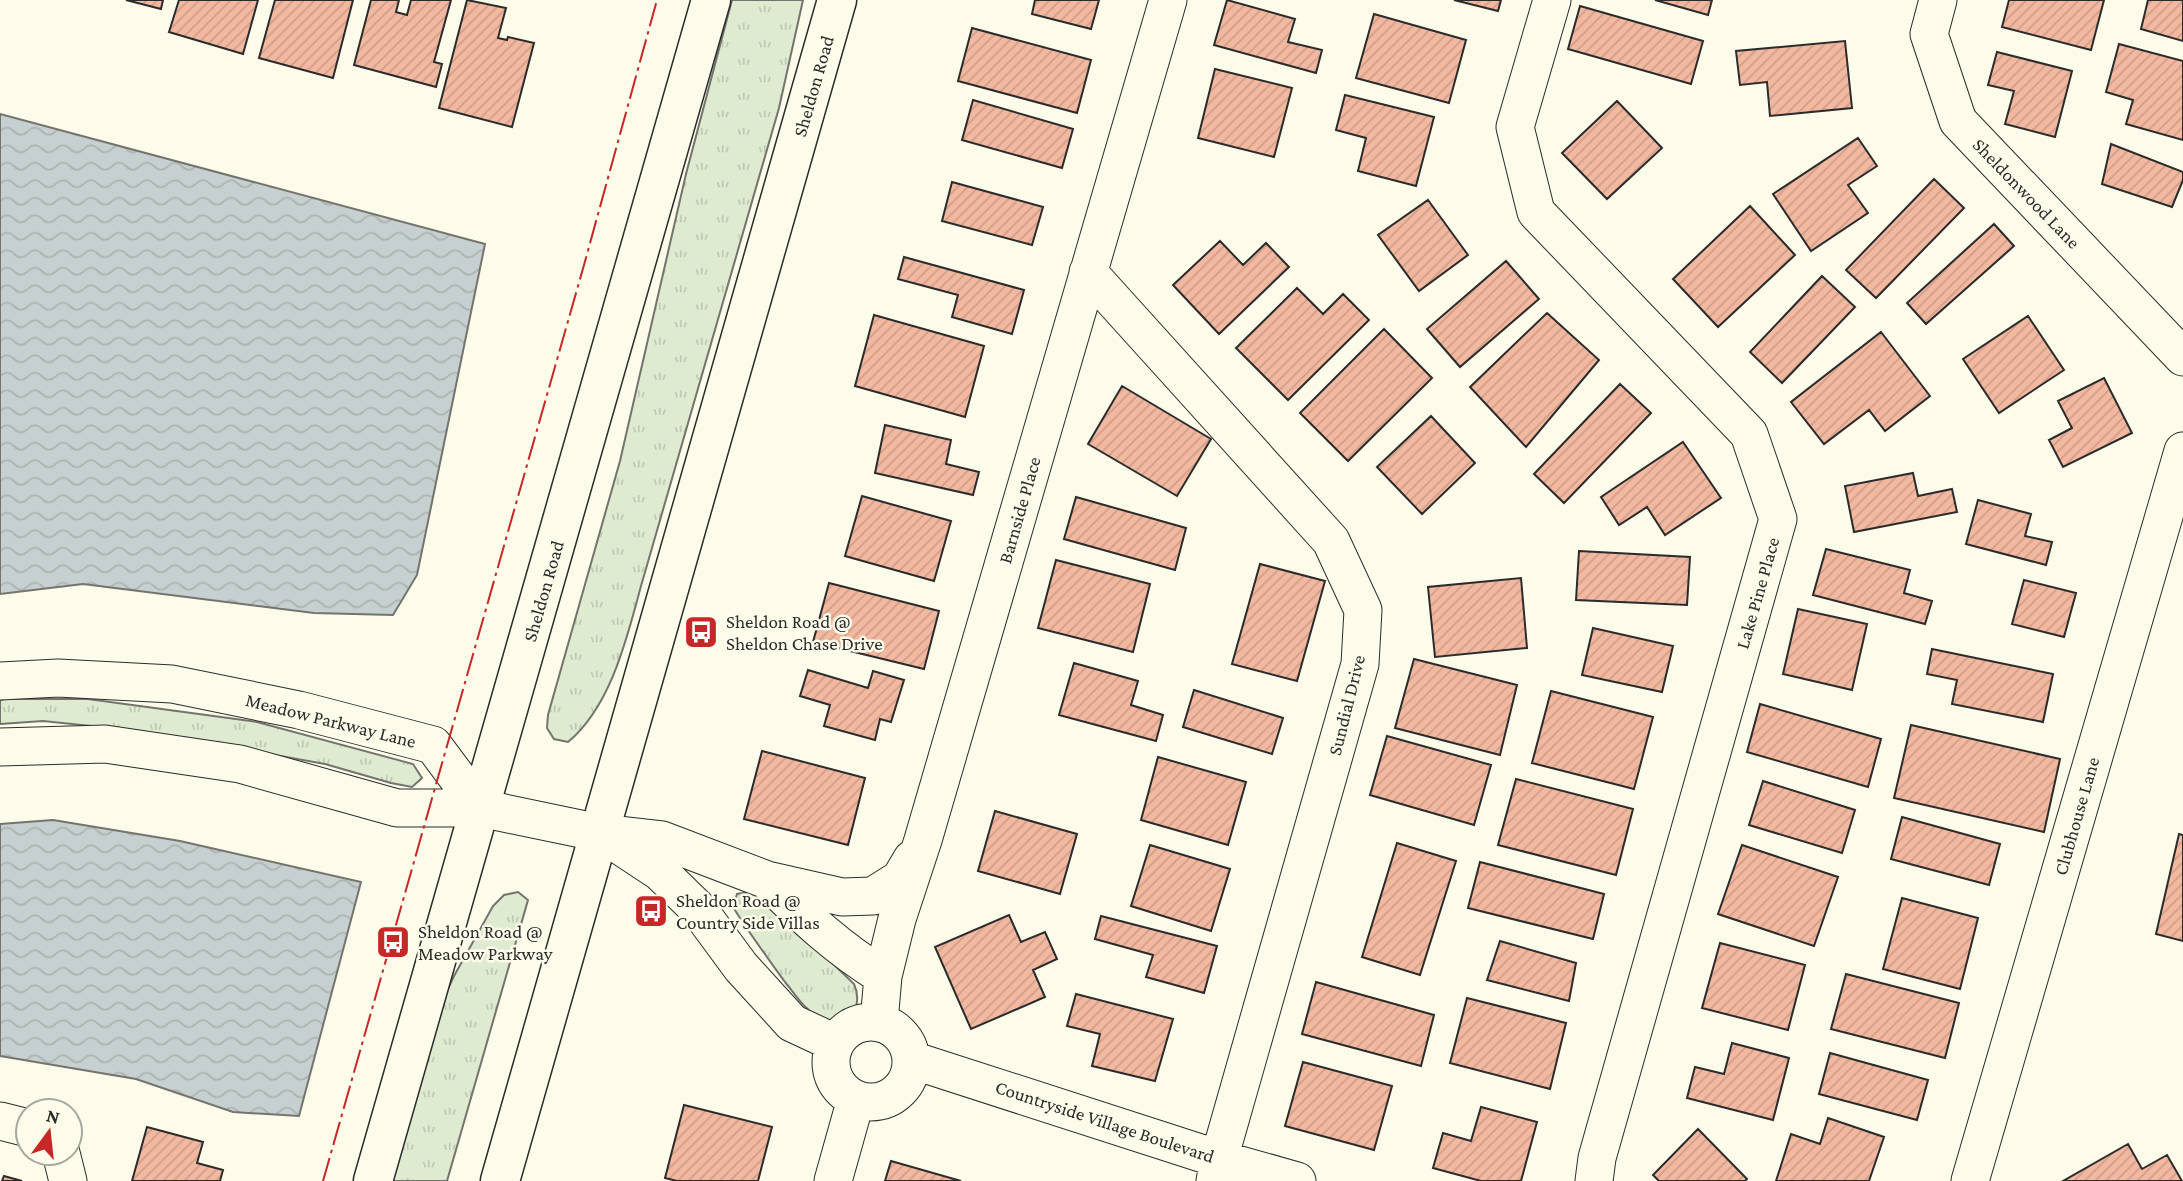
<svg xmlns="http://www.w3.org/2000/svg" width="2183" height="1181" font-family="'Crimson Pro',serif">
<defs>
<pattern id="grass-tufts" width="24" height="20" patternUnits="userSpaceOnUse" patternTransform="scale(1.75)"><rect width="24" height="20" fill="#deebd1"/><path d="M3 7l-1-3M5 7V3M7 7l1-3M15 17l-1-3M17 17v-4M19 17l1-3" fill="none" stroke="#bfcab4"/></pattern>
<pattern id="water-waves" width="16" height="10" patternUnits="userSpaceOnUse" patternTransform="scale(1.75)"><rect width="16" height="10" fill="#c7d0d0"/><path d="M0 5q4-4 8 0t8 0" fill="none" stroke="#abb3b3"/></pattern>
<pattern id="building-hatch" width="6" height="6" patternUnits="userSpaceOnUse" patternTransform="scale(1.75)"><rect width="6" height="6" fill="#f2b8a0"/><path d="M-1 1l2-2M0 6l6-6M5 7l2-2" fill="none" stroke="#d09e8a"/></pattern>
</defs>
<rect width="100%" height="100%" fill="#fdfbea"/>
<path fill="url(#grass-tufts)" stroke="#74746e" stroke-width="2" d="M732 0H803L779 108 641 586C627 638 611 706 568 742L554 739 547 728 548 715 620 461 686 174Z
M5 699H88L257 722 413 764 422 778 412 787 391 783 325 764 140 731 43 721 0 724V700Z
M518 892 528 900 447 1181H392L440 1006 454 976 493 906 504 895Z
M749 892 765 898 854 984C866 1011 842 1032 818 1017 804 1009 795 994 785 982 767 957 749 933 733 907L737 894Z"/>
<path fill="url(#water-waves)" stroke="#74746e" stroke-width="2" d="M0 114 485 244 417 575 393 615 314 613 83 584 0 594Z
M53 820 180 841 361 882 299 1116 233 1112 136 1079 0 1056V824Z"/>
<path fill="url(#building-hatch)" stroke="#2b2b2b" stroke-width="2" d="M126 0H163L161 9Z
M179 0H258L243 54 169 32Z
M275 0H353L333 78 259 58Z
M371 0H399L396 12 407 15 411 0H451L434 62 442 64 436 87 354 65Z
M467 0 506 8 498 38 507 40 508 37 534 43 512 127 439 108Z
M1035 0H1099L1091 29 1032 14Z
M1227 0 1295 19 1288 42 1322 50 1316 73 1214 45Z
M1454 0H1501L1498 11Z
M1655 0H1712L1708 15Z
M2009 0H2104L2091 50 2002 27Z
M2148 0H2183V41L2141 29Z
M1580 6 1703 41 1691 84 1568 49Z
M1374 14 1466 40 1449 103 1356 78Z
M972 28 1091 60 1077 113 958 81Z
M1845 41 1852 108 1770 116 1767 82 1740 85 1736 51Z
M2119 44 2183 61V140L2126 124 2133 100 2106 92Z
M1997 52 2072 71 2055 137 2005 124 2014 91 1988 85Z
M1215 69 1292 88 1274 157 1198 138Z
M1345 95 1434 117 1416 186 1358 171 1366 138 1336 130Z
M973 100 1073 129 1062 168 962 140Z
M1617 101 1662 148 1607 199 1562 153Z
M1858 138 1877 166 1848 185 1868 213 1811 251 1773 194Z
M2111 144 2183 172V180L2172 207 2102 184Z
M1934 179 1964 208 1876 298 1846 270Z
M952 182 1043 207 1032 245 942 221Z
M1428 200 1468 255 1419 291 1378 235Z
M1750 206 1795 255 1718 327 1673 279Z
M1994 224 2014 246 1926 324 1907 303Z
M1220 241 1243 265 1266 243 1289 267 1219 334 1173 285Z
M904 257 1024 290 1012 334 952 317 958 295 898 279Z
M1506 261 1539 299 1460 367 1427 329Z
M1822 276 1855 307 1782 383 1750 352Z
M1297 288 1323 314 1343 294 1369 320 1288 400 1236 348Z
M1547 313 1599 360 1526 447 1470 387Z
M874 315 984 346 965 417 855 386Z
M2028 316 2064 370 1999 413 1963 359Z
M1384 329 1432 378 1348 461 1300 413Z
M1881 332 1930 396 1885 431 1869 410 1824 444 1791 402Z
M2104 378 2132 433 2063 467 2049 440 2072 428 2058 401Z
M1620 384 1651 413 1564 503 1534 474Z
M1122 386 1211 439 1177 496 1088 444Z
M1431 416 1475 463 1422 514 1377 467Z
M885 425 951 440 946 464 979 472 973 495 875 473Z
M1683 442 1721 498 1665 535 1647 507 1619 525 1601 497Z
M1913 473 1918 496 1952 489 1957 512 1854 532 1845 486Z
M862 496 951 521 934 581 845 556Z
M1076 497 1186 528 1175 570 1064 539Z
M1978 500 2031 514 2025 536 2052 542 2046 565 1966 544Z
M1826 549 1910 570 1904 593 1932 601 1925 624 1813 595Z
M1579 551 1690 557 1687 605 1576 600Z
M1056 560 1150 584 1133 652 1038 628Z
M1260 564 1325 581 1297 681 1232 664Z
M1521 578 1527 648 1435 657 1428 587Z
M2024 580 2076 593 2064 637 2012 624Z
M829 583 939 611 924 669 813 642Z
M1798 609 1867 624 1852 690 1783 674Z
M1593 628 1673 646 1662 692 1582 675Z
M1932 649 2053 674 2043 722 1952 704 1957 680 1927 674Z
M1414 659 1517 685 1500 755 1395 728Z
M1074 663 1138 681 1131 705 1163 715 1156 741 1059 715Z
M808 670 868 688 873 671 904 680 891 722 880 719 875 740 824 726 830 705 800 696Z
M1194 690 1283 718 1272 754 1183 727Z
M1551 691 1653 717 1634 789 1532 763Z
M1760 704 1881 739 1868 787 1747 752Z
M1911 725 2060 759 2044 832 1894 798Z
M1387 736 1491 765 1474 825 1370 795Z
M762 751 865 778 848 845 744 819Z
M1158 757 1246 782 1228 845 1141 820Z
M1516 779 1633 809 1616 875 1498 845Z
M1763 781 1855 810 1842 853 1749 825Z
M995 811 1077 834 1060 894 978 871Z
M1902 817 2000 844 1989 885 1891 859Z
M2179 834 2183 835V941L2156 934Z
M1397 843 1456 861 1420 975 1362 957Z
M1150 845 1230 869 1211 931 1131 906Z
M1742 845 1838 877 1814 946 1718 914Z
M1480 862 1604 894 1593 939 1468 908Z
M1902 898 1978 918 1960 989 1883 969Z
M1009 915 1021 942 1045 932 1057 959 1033 970 1045 997 971 1029 935 947Z
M1101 916 1217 946 1204 993 1146 977 1153 955 1095 939Z
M1500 941 1576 963 1569 1001 1487 980Z
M1720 943 1805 965 1788 1030 1702 1008Z
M1846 974 1959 1003 1945 1058 1831 1029Z
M1316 982 1434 1015 1421 1066 1302 1034Z
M1076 994 1173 1019 1155 1081 1092 1066 1100 1034 1067 1026Z
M1467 998 1566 1023 1550 1089 1450 1063Z
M1732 1043 1789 1058 1773 1120 1687 1098 1695 1067 1724 1074Z
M1830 1053 1928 1080 1917 1120 1819 1094Z
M1303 1062 1392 1086 1374 1150 1285 1126Z
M684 1105 772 1127 758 1181H677L665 1178Z
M1481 1107 1537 1122 1521 1181H1481L1433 1168 1443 1133 1471 1141Z
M1828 1118 1884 1137 1869 1181H1776L1791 1134 1820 1144Z
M147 1127 203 1142 197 1163 223 1170 220 1181H132Z
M1698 1129 1747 1179 1745 1181H1659L1653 1175Z
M2128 1144 2142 1169 2167 1155 2182 1181H2063Z
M891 1161 961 1181H885Z
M4 1176 22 1181H2Z"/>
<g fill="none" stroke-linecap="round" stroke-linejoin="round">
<g stroke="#2b2b2b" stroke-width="39">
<path id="street" d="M1552 0 1515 127 1536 212 1749 434 1778 519 1597 1158 1594 1181
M1938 0 1929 34 1958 121 2183 357
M1088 272 1331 541 1363 610 1360 664 1219 1159 1215 1181
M0 681 58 678 172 684 299 710 433 745 480 808
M0 747 105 744 240 764 397 808H480L600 833 662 840 767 880 842 897 873 896 900 879 912 859
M607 837 660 872 699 910 741 967 792 1023 835 1043
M768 881C803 916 840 950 883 976
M831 1062a40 40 0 1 1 80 0a40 40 0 1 1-80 0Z
M879 1022 883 976 897 919 923 840 1168 0
M912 1060 1219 1159 1297 1181
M0 1121 28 1128
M61 1153 68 1181
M833 1181 856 1099
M1970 1181 2183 451"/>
</g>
<g stroke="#2b2b2b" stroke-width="41">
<path id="secondary" d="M373 1181 711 0
M500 1181 837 0"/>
</g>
<use href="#street" stroke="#fdfbea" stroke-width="37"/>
<use href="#secondary" stroke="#fdfbea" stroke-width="38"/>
<path stroke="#c62828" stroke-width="2" stroke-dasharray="24 5 3.5 5" stroke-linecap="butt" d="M323 1181 584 265 657 0"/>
</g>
<defs>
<g id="bus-square" transform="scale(1.75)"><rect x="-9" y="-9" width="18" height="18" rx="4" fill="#c62828" stroke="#fdfbea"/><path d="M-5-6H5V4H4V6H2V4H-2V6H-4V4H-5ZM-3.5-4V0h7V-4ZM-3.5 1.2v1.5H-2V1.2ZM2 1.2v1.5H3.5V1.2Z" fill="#fff"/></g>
</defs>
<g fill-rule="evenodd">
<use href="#bus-square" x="701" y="632"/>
<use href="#bus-square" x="651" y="911"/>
<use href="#bus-square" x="393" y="942"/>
</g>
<g text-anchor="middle" stroke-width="5" stroke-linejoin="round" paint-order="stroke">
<g font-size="19" fill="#2b2b2b" stroke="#fdfbea">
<text transform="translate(813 86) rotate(-74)" y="7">Sheldon Road</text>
<text transform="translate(2027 193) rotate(46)" y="7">Sheldonwood Lane</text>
<text transform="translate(1019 510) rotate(-74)" y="7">Barnside Place</text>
<text transform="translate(543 591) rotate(-74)" y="7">Sheldon Road</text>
<text transform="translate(1757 593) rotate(-74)" y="7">Lake Pine Place</text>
<text transform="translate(1346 705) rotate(-76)" y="7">Sundial Drive</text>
<text transform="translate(331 720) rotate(14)" y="7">Meadow Parkway Lane</text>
<text transform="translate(2076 816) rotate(-74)" y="7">Clubhouse Lane</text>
<text transform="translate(1105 1121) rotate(18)" y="7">Countryside Village Boulevard</text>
</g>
<g font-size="19" fill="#2b2b2b" stroke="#fdfbea" text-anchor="start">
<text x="726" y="628">Sheldon Road @<tspan x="726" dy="22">Sheldon Chase Drive</tspan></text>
<text x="676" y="907">Sheldon Road @<tspan x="676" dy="22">Country Side Villas</tspan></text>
<text x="418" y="938">Sheldon Road @<tspan x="418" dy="22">Meadow Parkway</tspan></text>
</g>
</g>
<g transform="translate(49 1132) rotate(15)"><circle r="33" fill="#fdfbea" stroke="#a9a89e" stroke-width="2"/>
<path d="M0-5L12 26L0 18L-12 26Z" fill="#c62828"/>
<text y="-10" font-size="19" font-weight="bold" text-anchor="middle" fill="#2b2b2b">N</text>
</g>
</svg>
